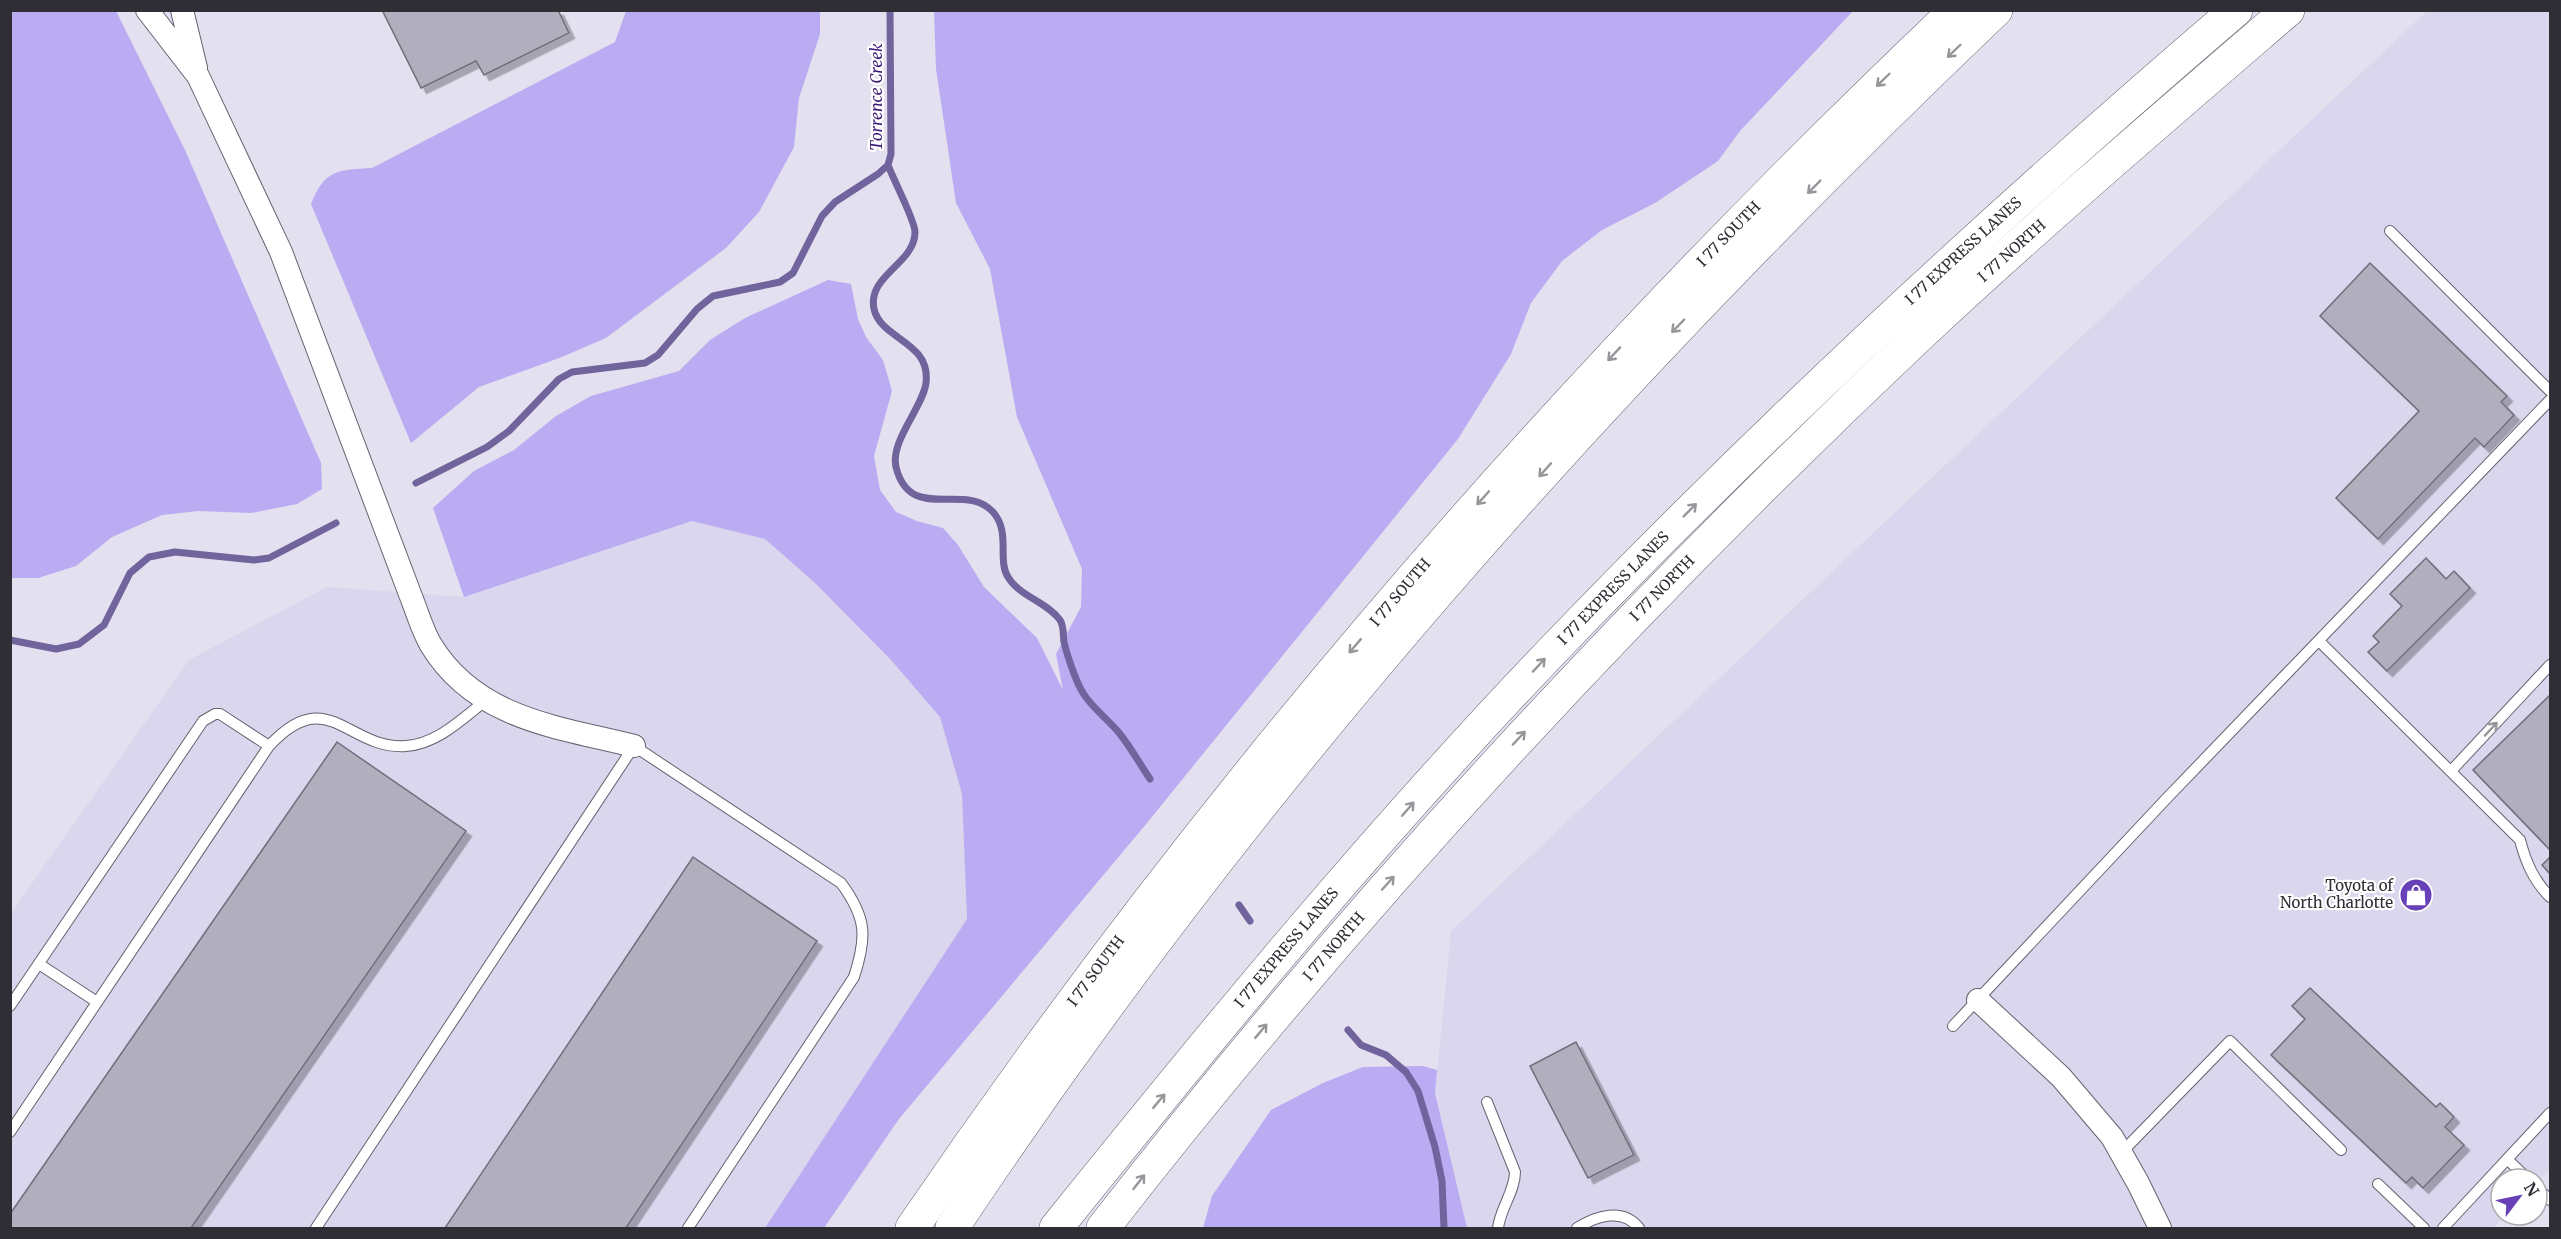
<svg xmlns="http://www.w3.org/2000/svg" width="2561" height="1239" font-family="Merriweather,serif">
<defs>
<filter id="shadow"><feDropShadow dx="5.5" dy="5.5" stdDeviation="0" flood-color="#0004"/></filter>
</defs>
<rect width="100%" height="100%" fill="#e3e0ef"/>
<path fill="#dad6ed" d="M2427 11H2550V1169L2537 1183V1179H2501V1215H2506L2493 1228H1467L1435 1093 1451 931Z
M692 521 765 539 814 582 891 660 940 717 962 794 967 919 765 1228H11V913L189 660 327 587 464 597Z"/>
<path fill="#bbabf2" d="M10 11H116L185 150 321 463 322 489 297 504 251 513 199 511 162 515 112 537 76 566 38 578H11Z
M626 11H820V34L799 98 794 147 759 212 726 248 606 338 562 357 479 387 411 443 311 204C325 169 338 170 372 168L615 42Z
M934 11H1853L1740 131 1718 161 1655 203 1602 230 1562 261 1531 303 1511 354 1458 439 1147 823 899 1119 824 1228H765L967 919 962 794 940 717 891 660 814 582 765 539 692 521 464 597 433 508 474 471 514 450 556 416 591 396 679 371 710 340 745 318 828 280 851 284 858 319 866 337 883 360 892 391 874 456 880 490 896 512 917 521 943 528 958 545 984 587 1037 638 1063 690 1056 654 1081 607 1082 569 1017 417 990 269 956 203 936 69Z
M1423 1066 1437 1070 1435 1093 1467 1228H1203L1212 1196 1271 1110 1323 1083 1363 1067Z"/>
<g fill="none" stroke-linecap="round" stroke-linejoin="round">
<path stroke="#71639c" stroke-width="7" d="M888 165C893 179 915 220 915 232 915 264 867 275 874 309 881 340 931 341 926 383 923 407 890 441 896 467 910 524 965 481 993 512 1011 532 997 560 1008 577 1019 596 1047 602 1060 620 1064 626 1063 635 1064 642 1067 655 1076 682 1083 693 1092 708 1109 720 1120 734 1131 748 1140 764 1150 779
M416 483 487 447 509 431 559 379 572 372 645 363 658 355 697 309 713 296 780 282 793 273 822 216 835 202 878 174 888 165 891 154 890 10
M10 640 56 649 79 644 104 625 130 573 149 557 175 552 254 560 269 558 336 523
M1239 905 1250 921
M1348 1030 1361 1045 1386 1055 1406 1072 1418 1091 1435 1147 1442 1181 1444 1228"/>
</g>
<path fill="#b1aebd" stroke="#706d7b" stroke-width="1.5" filter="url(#shadow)" d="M382 10H558L569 33 484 75 476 61 421 88Z
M2370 263 2507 396 2501 402 2514 415 2484 447 2475 438 2378 539 2336 498 2419 411 2320 316Z
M2426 558 2446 579 2454 571 2470 588 2387 671 2368 652 2379 642 2373 636 2402 606 2390 594Z
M2550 695V850L2473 770Z
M337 742 466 831 191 1228H10V1214Z
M693 857 817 941 626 1228H445Z
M2550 857V874L2542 865Z
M2310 988 2436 1107 2440 1103 2454 1117 2445 1127 2464 1145 2423 1188 2412 1177 2406 1183 2271 1055 2305 1019 2292 1006Z
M1576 1042 1634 1155 1588 1178 1530 1066Z"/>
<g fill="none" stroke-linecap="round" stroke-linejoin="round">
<g stroke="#64626f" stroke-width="12">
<path id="lane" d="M2390 231 2550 391
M2319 641 2520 840C2526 863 2534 881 2550 897
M2451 771 2550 665
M39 964 97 1002
M10 1006 203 721 215 714H220L269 746C328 682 347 750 406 746 437 744 462 719 485 701
M1953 1026 2167 798 2550 400
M1487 1102 1515 1172C1515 1191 1500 1209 1498 1228
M10 1132 269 746
M2121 1153 2230 1041 2341 1150
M2507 1159 2528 1179
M2378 1184 2424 1228
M2537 1188 2550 1200
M316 1228 634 746 841 883C867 918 867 937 854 977L688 1228
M1577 1228C1596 1216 1623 1207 1639 1228
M2443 1228 2550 1113"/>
</g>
<g stroke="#64626f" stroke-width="24">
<path id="street" d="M147 10 198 76 281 252 410 594C417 611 422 630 431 645 476 719 558 727 634 746
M182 10 196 68
M1978 1000 2061 1077 2112 1137 2138 1183 2160 1228"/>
</g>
<g stroke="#64626f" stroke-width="34">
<g id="highway">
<path id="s1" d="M912 1228C1214 785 1567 379 1956 10"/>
<path d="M952 1228C1249 781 1608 380 1996 10"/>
<path id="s2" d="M1056 1228C1216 1029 1379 831 1557 646 1772 422 2000 212 2236 10"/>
<path id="s3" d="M1103 1228C1352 909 1627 611 1922 333 2041 222 2165 116 2288 10"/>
</g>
</g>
<use href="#lane" stroke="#fff" stroke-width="10"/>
<use href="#street" stroke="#fff" stroke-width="22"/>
<use href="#highway" stroke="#fff" stroke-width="33"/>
</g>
<defs><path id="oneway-shaft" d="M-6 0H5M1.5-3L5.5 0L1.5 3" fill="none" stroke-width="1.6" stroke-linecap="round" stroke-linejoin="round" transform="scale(1.5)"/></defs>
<g stroke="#97969a">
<use href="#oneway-shaft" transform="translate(1954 51) rotate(136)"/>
<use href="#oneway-shaft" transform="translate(1883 80) rotate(136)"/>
<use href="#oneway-shaft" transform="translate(1814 187) rotate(135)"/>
<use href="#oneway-shaft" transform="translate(1678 326) rotate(134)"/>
<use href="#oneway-shaft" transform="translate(1614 354) rotate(133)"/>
<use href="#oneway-shaft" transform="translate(1545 470) rotate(132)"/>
<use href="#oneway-shaft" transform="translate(1483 498) rotate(132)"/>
<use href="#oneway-shaft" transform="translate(1690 510) rotate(-45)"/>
<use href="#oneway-shaft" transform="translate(1355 646) rotate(130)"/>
<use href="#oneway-shaft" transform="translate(1539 665) rotate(-47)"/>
<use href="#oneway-shaft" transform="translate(2491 729) rotate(-47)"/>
<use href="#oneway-shaft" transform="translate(1519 738) rotate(-47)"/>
<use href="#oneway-shaft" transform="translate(1408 809) rotate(-49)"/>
<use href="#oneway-shaft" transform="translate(1388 883) rotate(-48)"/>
<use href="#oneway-shaft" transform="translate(1261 1031) rotate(-50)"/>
<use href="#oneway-shaft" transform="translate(1159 1101) rotate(-50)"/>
<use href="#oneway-shaft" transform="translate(1139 1182) rotate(-52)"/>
</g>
<defs>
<g id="shop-disc" transform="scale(1.725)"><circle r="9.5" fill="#6840b8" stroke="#fff"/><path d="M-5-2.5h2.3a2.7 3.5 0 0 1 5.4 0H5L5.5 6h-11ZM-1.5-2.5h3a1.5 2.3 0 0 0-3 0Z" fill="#fff"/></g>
</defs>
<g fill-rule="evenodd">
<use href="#shop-disc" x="2416" y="895"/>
</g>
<g text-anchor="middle" stroke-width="4.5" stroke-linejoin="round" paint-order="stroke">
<g font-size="15" fill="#2f2e34" stroke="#fff">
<text dy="5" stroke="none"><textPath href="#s1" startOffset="1288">I 77 SOUTH</textPath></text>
<text dy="5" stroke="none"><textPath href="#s2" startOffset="1335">I 77 EXPRESS LANES</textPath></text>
<text dy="5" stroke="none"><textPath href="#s3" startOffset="1336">I 77 NORTH</textPath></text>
<text dy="5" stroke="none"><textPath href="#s3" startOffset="850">I 77 NORTH</textPath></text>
<text dy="5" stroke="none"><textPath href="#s2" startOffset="849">I 77 EXPRESS LANES</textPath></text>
<text dy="5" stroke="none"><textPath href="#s1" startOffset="802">I 77 SOUTH</textPath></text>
<text dy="5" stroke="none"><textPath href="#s3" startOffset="364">I 77 NORTH</textPath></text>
<text dy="5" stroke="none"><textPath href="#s2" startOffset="363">I 77 EXPRESS LANES</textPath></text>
<text dy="5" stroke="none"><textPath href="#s1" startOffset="316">I 77 SOUTH</textPath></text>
</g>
<g font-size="15" fill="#2f2e34" stroke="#fff" text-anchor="end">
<text x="2393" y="891">Toyota of<tspan x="2393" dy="17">North Charlotte</tspan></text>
</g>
<g font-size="16" font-style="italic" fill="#3c1976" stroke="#fff">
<text transform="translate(876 97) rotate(-90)" y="6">Torrence Creek</text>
</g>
</g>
<rect width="2561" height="1239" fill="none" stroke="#2f2e34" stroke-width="24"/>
<g transform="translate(2519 1197) rotate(58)"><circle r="28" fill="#ffffff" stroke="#acabae" stroke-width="1.5"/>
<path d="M0-4.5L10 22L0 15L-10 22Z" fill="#6840b8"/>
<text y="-9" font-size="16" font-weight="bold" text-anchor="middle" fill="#2f2e34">N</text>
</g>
</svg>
